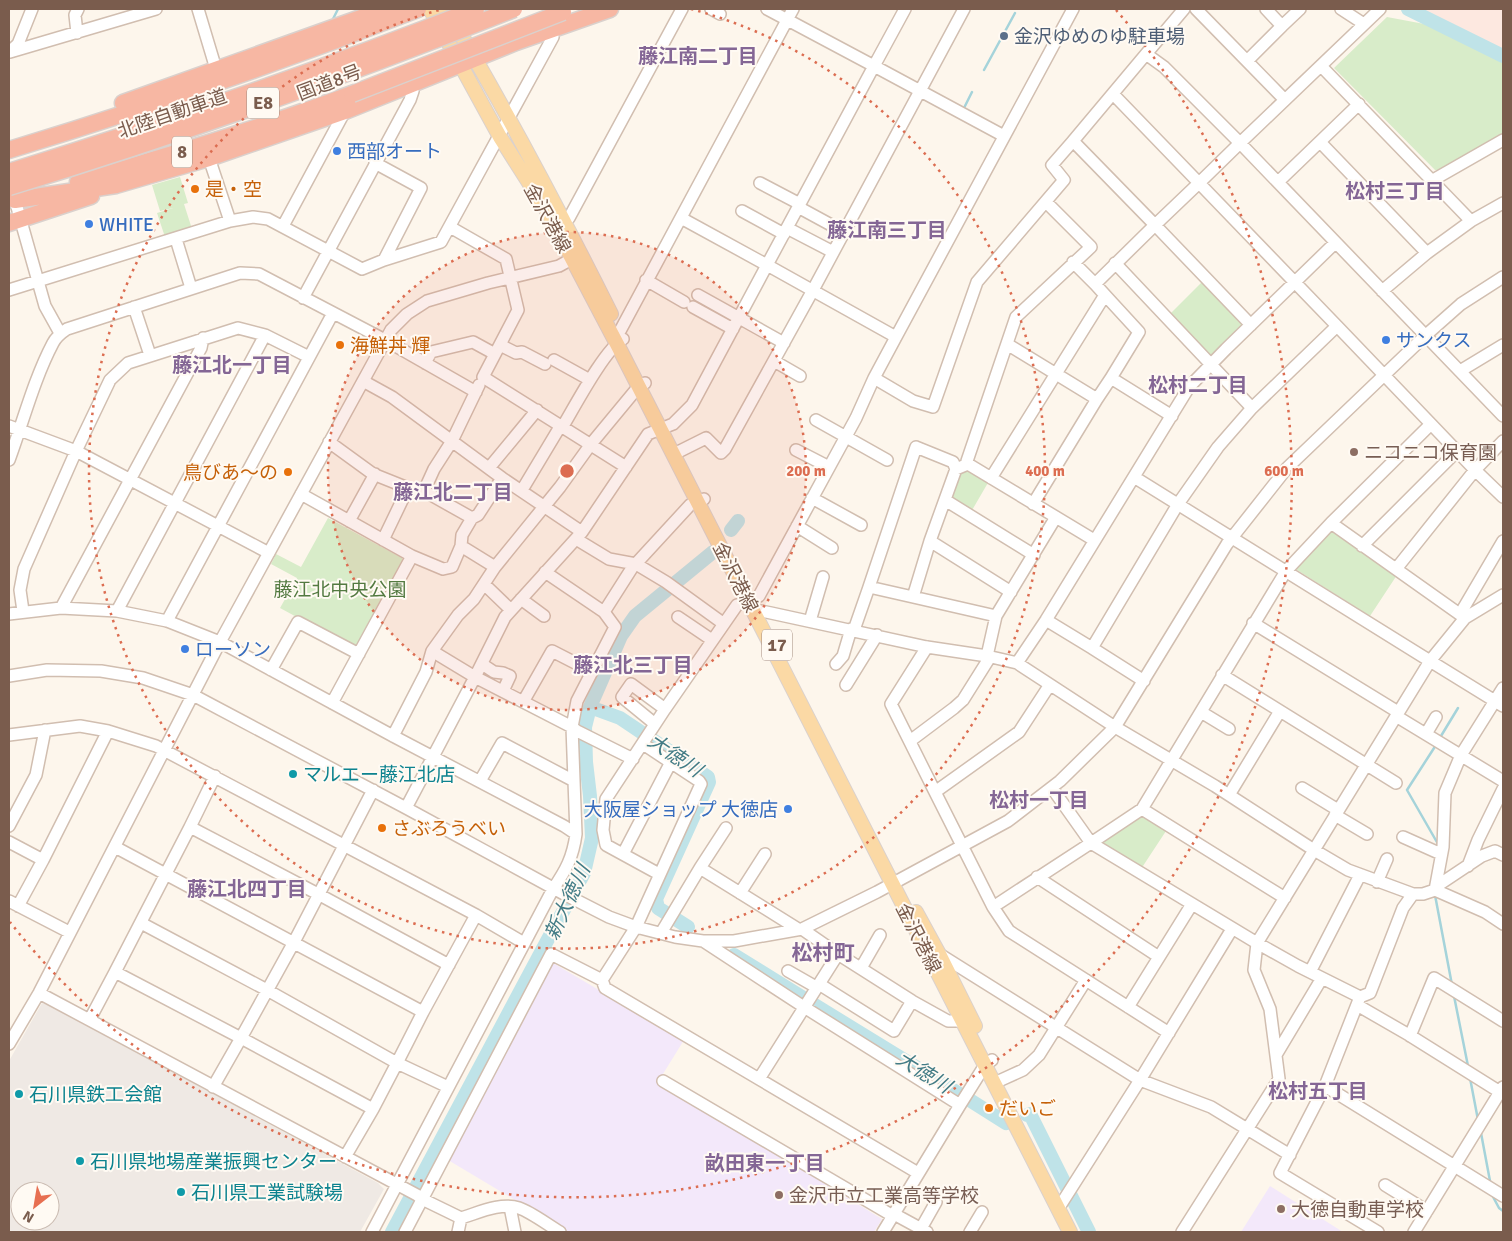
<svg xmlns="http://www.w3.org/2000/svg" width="1512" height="1241" font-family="Signika,'Noto Sans JP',sans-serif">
<rect width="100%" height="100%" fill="#fdf6ec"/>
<path fill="#fde8e0" d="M1418 9H1503V52Z"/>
<path fill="#efe9e4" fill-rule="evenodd" d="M42 1003 53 1007 378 1183 384 1189 360 1232H9V1061ZM20 1191H50V1221H20Z"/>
<path fill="#f3e8fa" d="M553 963 684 1040 658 1082 882 1219 874 1232H569L448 1160 548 965Z
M1270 1186 1343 1232H1241Z"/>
<path fill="#d8ecc9" d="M1387 17 1435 26 1503 62V133L1439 170H1435L1334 68Z
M180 177 188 203 184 204 192 229 165 237 157 213 173 208 160 211 152 185Z
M1203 281 1242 321V326L1214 354 1209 356 1170 314Z
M972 469 989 481 971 512 953 500 950 496 958 473Z
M328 518 402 558 403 563 359 646 354 648 280 608 297 578 271 564 276 554 301 567Z
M1330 531H1335L1397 575 1370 616 1297 570 1296 566Z
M1139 816H1143L1166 831 1141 869 1102 845 1101 842Z"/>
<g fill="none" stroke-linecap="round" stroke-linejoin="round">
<path stroke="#a5d3da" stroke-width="2.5" d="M333 19 338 9
M984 70 1015 13
M963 110 972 92
M1441 736 1458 708
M1436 745 1407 790 1438 844
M1435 895 1452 985
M1454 996 1468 1066
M1470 1078 1478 1120
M1481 1133 1490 1181
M1491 1193 1499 1208 1503 1211"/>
<path stroke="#bfe3e8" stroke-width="14" d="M1408 9 1503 56
M731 530 738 521
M590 707 620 718 708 777 709 782 656 899 658 908 688 927
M734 955 805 999
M813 1004 958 1093
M968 1099 1006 1123 1007 1122
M1027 1115 1030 1114 1089 1232
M392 1232 547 941 584 873 592 838 590 796 586 762 585 727 590 707 621 636 635 616 713 552"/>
<g stroke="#d1beb0" stroke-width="14">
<path id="minor" d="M198 9 216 69
M711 9 720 14
M767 9 874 66 905 9
M1196 9 1285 100
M1266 9 1282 26 1300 9
M1341 9 1364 24
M1380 9 1240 143 1503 416
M77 33 75 15 78 9
M9 52 18 44 32 9
M10 52 156 9
M1146 54 1184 9
M1247 61 1282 26
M1321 66 1471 221 1427 253 1382 291
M1113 94 1199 183 1155 225 1251 325
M1320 142 1427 253
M209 158 230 221
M375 163 421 188 384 260
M1433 180 1503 140
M1278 182 1359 104
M760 183 800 204
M15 200 45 306 60 333
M798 207 844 232
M742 211 784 234
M681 218 767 265 874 66 1004 136
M564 221 569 218 682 9
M1471 221 1503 203
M283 226 345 111
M450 227 506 259 518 310 483 377 626 467
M787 228 833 252
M176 239 191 288
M1073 262 1095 284
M1115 263 1252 408
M646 280 684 302
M9 290 230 221 253 217 268 219 362 269 384 260 441 242 553 37 552 30
M698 295 784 343
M1105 295 1139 332 1111 378 1172 416
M303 298 410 100 413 91 411 83
M134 307 150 355
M693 307 733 329
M620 331 793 9
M1007 344 1097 399 1111 378
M500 345 516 353 522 352 545 364
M554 360 590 380
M774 361 800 376
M425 363 431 352 473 342 495 354
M1460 371 1503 345
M874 378 896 337
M363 381 392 397 502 478
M816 420 887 460
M1431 424 1475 470 1503 441
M9 426 76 451 269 553
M563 426C575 406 605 349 623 339
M329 442 373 474 408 488 424 491 472 518 478 515 502 478 582 532 648 434 673 424 692 405 767 265 896 337 1073 9
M796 450 829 467
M674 454 706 438 721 453 725 449 813 290 964 9
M9 460C23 422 34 379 53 343 56 337 61 333 67 329L240 273 259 274 385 340 476 392
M968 464 1094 540
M489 468 537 410
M1134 477 1430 661 1465 618 1503 595
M991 478 1105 295 1095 284 1155 225 1073 141 1146 54 1164 67 1240 143 1199 183 1337 326
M522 490 561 425
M424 491 434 469 452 441 479 385
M301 494 412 556 443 569 452 567 461 546 462 535 472 518
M812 498 861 525
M945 500 1034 555
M1033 504 1097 399
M349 521 375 474
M797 526 832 548
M576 539 609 559 636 564 666 582 724 624
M383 540 408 488
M930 541 1011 592
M461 546 495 567
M1362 546 1457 451
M1396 569 1475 470 1503 497
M545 572 604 612
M484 584 511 610
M869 587 916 447 953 462 956 469
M913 597 996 616
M521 599 544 616
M61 608 201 348 203 338
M23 611 20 590 24 569 76 451 110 380 128 363 238 328 265 335 309 357
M117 611 265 335
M9 614 61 608 117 611 167 621 220 642 393 736 564 826 576 834C573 857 566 870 553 889L372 1232
M754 614 761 611 771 613 927 647 987 656 1017 663 1115 727 1215 786 1314 850 1348 870 1413 894H1423L1435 890 1440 884 1482 856 1495 851 1503 855
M678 617 712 640
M1465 618 1463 609 1503 541
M1046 620 1092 648
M167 621 333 313
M810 621 823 577
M1253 623 1398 712
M854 630 869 587 913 597 930 541 956 469 968 464 967 461 1016 317 1091 247 1046 202
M927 647 891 704 935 792
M432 651 458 615 474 599 495 567 560 487 591 444 639 386 645 383
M987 656 996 616 1056 517
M1017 663 1046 620 1189 387 1226 349 1335 243
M482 664 494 672 503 673 510 676 503 691
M836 664 843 656 851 629
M271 670 298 622 359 654
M1222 675 1396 783
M9 676 47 670 101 671 143 678 193 695 406 808 564 894 609 917 636 927 675 937 703 941H734L802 929 877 892 1008 821 1060 781 1115 727 1227 544 1287 468 1426 335 1461 304 1503 277
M1144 681 1092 648 1178 504 1218 447 1252 408 1337 326 1431 424 1331 523 1465 618
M846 685 877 635
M1049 686 1019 732 935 792 993 907 1091 843 1257 943 1430 661 1503 706
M1503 688 1461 755 1445 793 1443 847 1435 890 1485 912 1503 924
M523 702 552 651 591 671
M332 703 412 556
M1201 712 1229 729
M1396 716 1503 781
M655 724 622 697 631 684 665 709
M1426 734 1436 717
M9 735 80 726 108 731 156 746 476 915 524 943
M393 736 426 672 432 651 475 677 572 727 577 701 615 627 604 612 632 568 690 505 704 499
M910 741 954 708 963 700 990 657
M480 781 502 743 574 781
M1052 788 1091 843 1142 809 1286 571 1331 523
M1302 788 1338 810
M1229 795 1280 711
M406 808 475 677 505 617 582 532
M1142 809 1285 898
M1335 815 1367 834
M9 826 36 775 45 730
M190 827 215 776
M576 834 572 727 577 731 633 759
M1403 837 1441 854
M9 842 43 860
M115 847 423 1012 476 915
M623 854 671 762
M1468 866 1478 840 1503 789
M700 868 726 828
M659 874 606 845 603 830 606 799 665 709 737 605 748 602 759 596 856 418 874 378 913 401 933 407 977 282 1064 180 1052 165 1073 141
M1037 877 1159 957
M1377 882 1387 859
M740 893 765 854
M9 901 69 932
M18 906 43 860 108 731
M993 907 1009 931 1169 1033
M141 923 267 990 397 1063 423 1012
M661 933 700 868 798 929
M703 941 804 1007 960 1105
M838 954 912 1001 948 1021H962L969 1017
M939 954 1140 1080 1211 1107 1290 1155
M861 968 880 935
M788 971 816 987
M115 972 190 827 318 894 449 965
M1310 972 1360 875
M602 980 605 988 759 1079 838 954 802 929
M819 984 894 1031 912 1001
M39 993 417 1195 422 1199 461 1218C478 1213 500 1202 519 1208 531 1212 548 1225 560 1232
M1357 1005 1409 1035 1500 1092
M1128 1007 1192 904
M90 1019 115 972 241 1038 294 942 373 790
M1410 1036 1434 978 1503 1021
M9 1044 39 993 220 642 391 330 407 314 427 301 488 283 559 266 579 255
M1276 1055 1322 978
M759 1079 918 1173
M1001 1080 1023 1070 1039 1055 1086 980
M663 1081 893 1216
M1325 1086 1503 1196
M213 1087 241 1038 373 1109 397 1063 448 1087
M345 1157 373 1109
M1385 1185 1427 1211
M510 1207 515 1232
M1058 1209 1140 1080 1232 929
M894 1214 927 1232
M405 1232 551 954 602 980 636 927 701 784 699 781 643 744
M458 1232 461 1218
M883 1232 960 1105 985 1065 992 1060
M919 1232 936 1202
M970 1232 982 1212
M1182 1232 1279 1079 1270 1009 1254 970 1257 943 1298 966 1360 997
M1378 1232 1280 1173 1325 1086 1360 997 1370 993 1403 908 1413 894
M1414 1232 1503 1087"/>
</g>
<g stroke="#dad1cd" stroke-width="16">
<path id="major" d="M430 9 500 137 547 211 618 346 1070 1232
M446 9C505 108 559 210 611 314
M916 912 939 954 975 1026"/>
</g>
<g stroke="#dad1cd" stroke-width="19">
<path id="highway" d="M123 103 386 9
M9 150C147 108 284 61 418 9
M78 182C171 155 262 128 352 94
M15 200 116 185 209 158 345 111 516 42 610 9
M9 223 91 196"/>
</g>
<use href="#minor" stroke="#fff" stroke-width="11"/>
<use href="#major" stroke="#fbd9a5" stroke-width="14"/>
<use href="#highway" stroke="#f7b7a3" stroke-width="16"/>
<g stroke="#dad1cd" stroke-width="19" stroke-linecap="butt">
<path id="highway-bridge" d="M352 94 563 12
M9 172C167 123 323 69 476 9
M9 187C180 135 348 75 514 9"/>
</g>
<use href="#highway-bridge" stroke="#f7b7a3" stroke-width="16"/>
</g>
<circle cx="567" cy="471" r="239" fill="#dc6d51" fill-opacity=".12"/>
<g fill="none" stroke="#dc6d51" stroke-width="2.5" stroke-dasharray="2.5 5">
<circle cx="567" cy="471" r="239"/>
<path d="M691 9A478 478 0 1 1 443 9"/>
<path d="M1116 10A717 717 0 1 1 10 922"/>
</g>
<circle fill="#5c6f8a" stroke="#fffaf3" stroke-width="2" cx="1004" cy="36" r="5"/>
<g fill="#3f7fe0" stroke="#fffaf3" stroke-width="2">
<circle cx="337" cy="151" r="5"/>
<circle cx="89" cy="224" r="5"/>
<circle cx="1386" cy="340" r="5"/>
<circle cx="185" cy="649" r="5"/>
<circle cx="788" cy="809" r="5"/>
</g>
<g fill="#e8710a" stroke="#fffaf3" stroke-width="2">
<circle cx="195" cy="189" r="5"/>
<circle cx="340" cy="345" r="5"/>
<circle cx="288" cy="472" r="5"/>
<circle cx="382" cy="828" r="5"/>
<circle cx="989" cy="1108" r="5"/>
</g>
<g fill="#8d6e63" stroke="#fffaf3" stroke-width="2">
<circle cx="1354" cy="452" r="5"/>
<circle cx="779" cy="1195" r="5"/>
<circle cx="1281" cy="1209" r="5"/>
</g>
<g fill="#0f9aa8" stroke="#fffaf3" stroke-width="2">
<circle cx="293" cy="774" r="5"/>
<circle cx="19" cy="1094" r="5"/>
<circle cx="80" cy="1161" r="5"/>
<circle cx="181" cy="1192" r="5"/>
</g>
<g text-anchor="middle" stroke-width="4" stroke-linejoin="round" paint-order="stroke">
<g fill="#fffaf3" stroke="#a28b7f" stroke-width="1">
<rect x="247" y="87.5" width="32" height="31" rx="4"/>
<rect x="172" y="136.5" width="20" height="31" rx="4"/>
<rect x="762" y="629.5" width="30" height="31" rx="4"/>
</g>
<g font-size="18" font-weight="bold" fill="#7a5c4d">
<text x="263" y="109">E8</text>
<text x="182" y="158">8</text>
<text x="777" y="651">17</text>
</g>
<g font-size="19" fill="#4e5e75" stroke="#fffaf3" text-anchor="start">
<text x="1014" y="43">金沢ゆめのゆ駐車場</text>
</g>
<g font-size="19" fill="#7a5c4d" stroke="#fffaf3">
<text transform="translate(329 82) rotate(-21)" y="7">国道8号</text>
<text transform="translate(172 113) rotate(-19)" y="7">北陸自動車道</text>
<text transform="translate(548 218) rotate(61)" y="7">金沢港線</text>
<text transform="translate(736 577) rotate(63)" y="7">金沢港線</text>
<text transform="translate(919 938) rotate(63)" y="7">金沢港線</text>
</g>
<g font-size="19" fill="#366cbe" stroke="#fffaf3" text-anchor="start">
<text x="347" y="158">西部オート</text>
<text x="99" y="231">WHITE</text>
<text x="1396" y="347">サンクス</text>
<text x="195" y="656">ローソン</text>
<text x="778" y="816" text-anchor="end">大阪屋ショップ 大徳店</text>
</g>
<g font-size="19" fill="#c56008" stroke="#fffaf3" text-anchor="start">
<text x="205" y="196">是・空</text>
<text x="350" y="352">海鮮丼 輝</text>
<text x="278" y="479" text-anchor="end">鳥びあ〜の</text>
<text x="392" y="835">さぶろうべい</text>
<text x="999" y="1115">だいご</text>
</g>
<g font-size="19" fill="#785e54" stroke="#fffaf3" text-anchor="start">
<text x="1364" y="459">ニコニコ保育園</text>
<text x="789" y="1202">金沢市立工業高等学校</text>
<text x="1291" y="1216">大徳自動車学校</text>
</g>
<g font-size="19" fill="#537a41" stroke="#fffaf3">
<text x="340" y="596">藤江北中央公園</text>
</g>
<g font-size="19" fill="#0d838f" stroke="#fffaf3" text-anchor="start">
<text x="303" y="781">マルエー藤江北店</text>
<text x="29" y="1101">石川県鉄工会館</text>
<text x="90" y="1168">石川県地場産業振興センター</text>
<text x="191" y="1199">石川県工業試験場</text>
</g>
<g font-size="20" font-weight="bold" fill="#846695" stroke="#fffaf3">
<text x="698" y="63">藤江南二丁目</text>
<text x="1395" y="198">松村三丁目</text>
<text x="887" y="237">藤江南三丁目</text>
<text x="232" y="372">藤江北一丁目</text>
<text x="1198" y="392">松村二丁目</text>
<text x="453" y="499">藤江北二丁目</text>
<text x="633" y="672">藤江北三丁目</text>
<text x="1039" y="807">松村一丁目</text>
<text x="247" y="896">藤江北四丁目</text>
<text x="1318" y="1098">松村五丁目</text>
<text x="765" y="1170">畝田東一丁目</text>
</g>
<g font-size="20" font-style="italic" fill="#437c86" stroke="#fffaf3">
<text transform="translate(675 755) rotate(34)" y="7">大徳川</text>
<text transform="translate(567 902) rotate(-65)" y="7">新大徳川</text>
<text transform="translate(924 1072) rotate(32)" y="7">大徳川</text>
</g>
<g font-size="21" font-weight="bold" fill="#846695" stroke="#fffaf3">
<text x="823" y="960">松村町</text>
</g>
</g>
<circle cx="567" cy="471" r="8" fill="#dc6d51" stroke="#fffaf3" stroke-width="2.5"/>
<g font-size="15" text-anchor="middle" font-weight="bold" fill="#dc6d51" stroke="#fffaf3" stroke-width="4" stroke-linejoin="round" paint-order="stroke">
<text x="806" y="476">200 m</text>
<text x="1045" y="476">400 m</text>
<text x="1284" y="476">600 m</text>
</g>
<rect width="1512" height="1241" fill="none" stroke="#7a5c4d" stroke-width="20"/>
<g transform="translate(35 1206) rotate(211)"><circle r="24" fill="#fffaf3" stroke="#cabbb1"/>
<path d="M0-4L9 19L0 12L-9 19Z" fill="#e76f51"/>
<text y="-8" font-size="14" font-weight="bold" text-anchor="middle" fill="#7a5c4d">N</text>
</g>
</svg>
